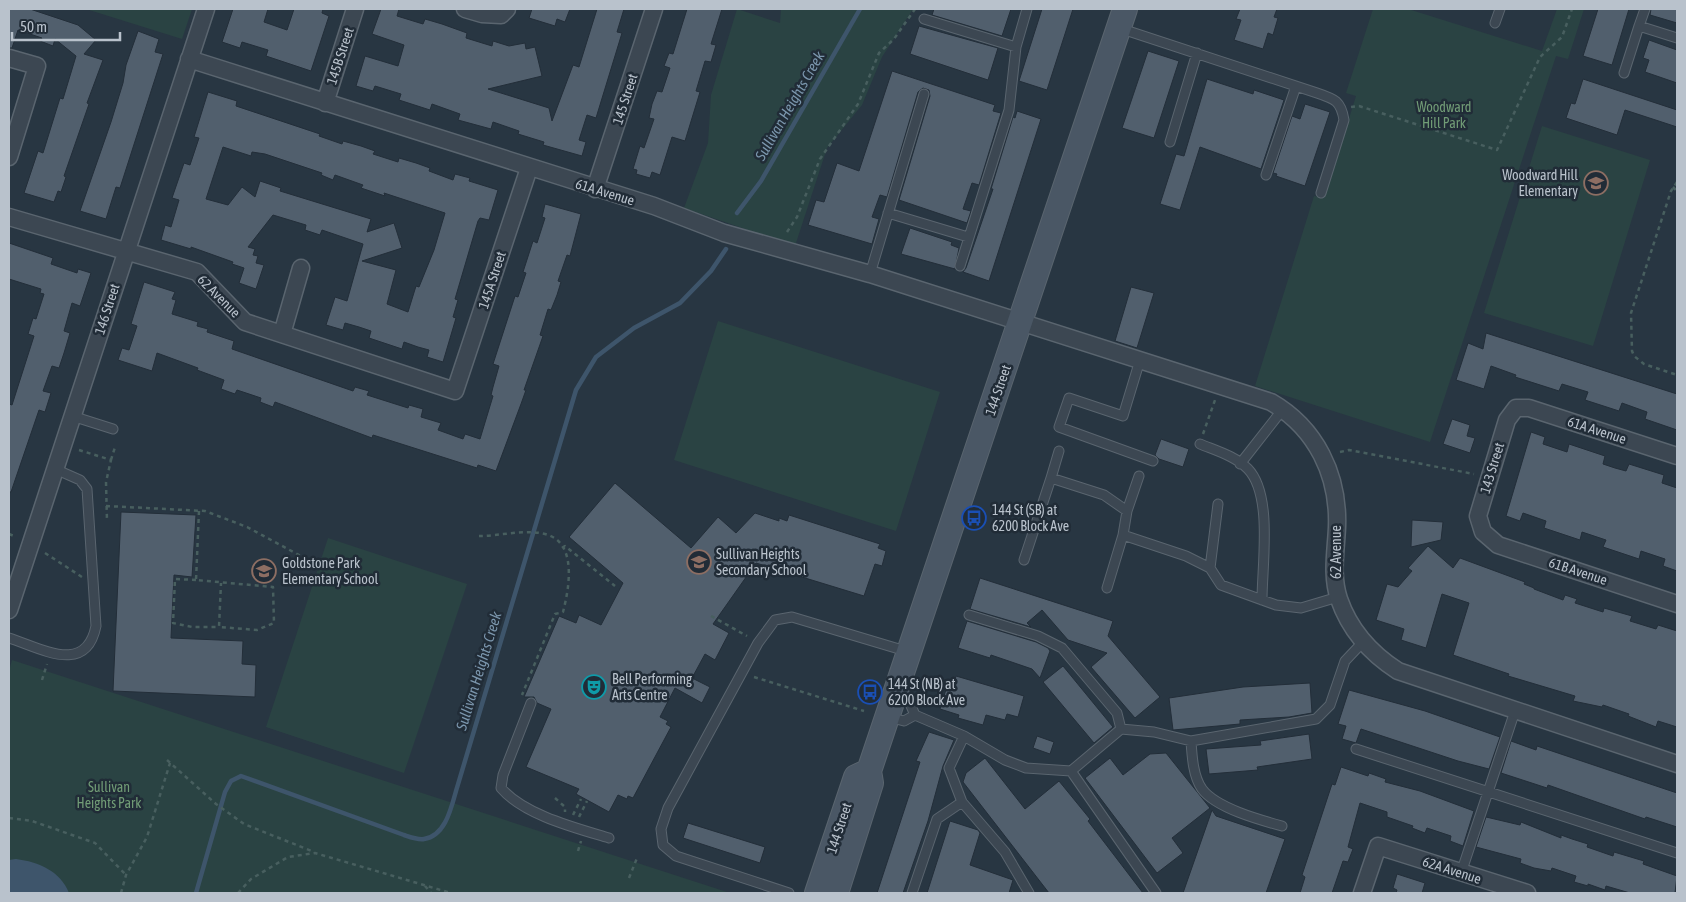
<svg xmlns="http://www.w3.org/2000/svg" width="1686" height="902" font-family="'Asap Condensed',sans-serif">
<rect width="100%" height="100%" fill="#283642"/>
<path fill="#2a4343" d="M86 9H192L182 39Z
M737 9 780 23 781 9H913L882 57 862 105 827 148 795 246 684 208 708 143 711 95Z
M1373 9H1408L1542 51 1557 9H1584L1568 59 1556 56 1430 442 1255 386 1314 196 1324 198 1356 96 1346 93Z
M1542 126 1650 160 1593 346 1484 313Z
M718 321 940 392 896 531 674 460Z
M328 538 467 584 404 773 266 727Z
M12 660 730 893H9V671Z"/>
<path fill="#3e556b" d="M16 859C39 862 60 871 69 893H9V860Z"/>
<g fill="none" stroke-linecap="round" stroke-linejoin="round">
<path stroke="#3e556b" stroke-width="4.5" d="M737 213 761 181 860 9
M196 893 225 792 231 781 241 776 404 835C410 837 418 840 424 839 445 836 451 809 456 791L576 390 596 357 634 328 680 303 711 271 726 249"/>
</g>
<path fill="#515f6d" stroke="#232e39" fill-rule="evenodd" d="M9 9H30L78 25 96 40 84 54 103 60 87 103 89 104 64 176 66 177 61 192 58 191 54 202 24 193 38 151 43 153 60 98 63 99 76 56 55 39 53 46 40 41 42 38 18 30 12 48H9Z
M233 9H268L264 22 287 30 294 9H323L322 13 329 16 311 71 266 56 268 50 242 42 240 48 222 42Z
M381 9H399L397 16 423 24 425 19 442 24 467 33 466 38 492 46 493 41 509 46 525 43 526 49 535 47 542 76 488 89 549 108 552 121 573 65 579 67 597 9H624L617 32 622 33 596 118 587 115 579 140 586 142 582 156 543 145 544 142 518 134 519 131 493 122 491 129 458 120 460 114 432 104 430 110 399 100 401 94 375 86 373 91 356 86 365 56 398 66 404 45 372 34Z
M532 9H570L565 22 557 19 555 26 529 18Z
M687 9H722L711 44 716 45 711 62 705 61 696 91 700 92 685 141 672 137 660 175 652 172 650 178 636 174 637 170 633 169 640 146 644 148 654 119 649 118 652 104 657 91 662 92 670 68 664 66 669 53 673 54Z
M934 9H1011L1002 36 932 15Z
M1042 9H1073L1047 90 1019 81Z
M1240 9H1277L1274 17 1278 18 1273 35 1268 33 1263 49 1234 40 1241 20 1236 19Z
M1598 9H1629L1612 65 1583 56Z
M1651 9H1677V23L1650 15Z
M919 26 998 48 988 80 910 54Z
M138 31 159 39 155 52 163 54 120 188 116 187 106 219 80 211 111 122 123 83 126 65Z
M1649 40 1677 50V83L1645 72 1649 60 1643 58Z
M1148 51 1179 61 1154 138 1122 128Z
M892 71 995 105 993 111 1001 113 979 185 972 183 963 209 971 211 967 223 899 200 930 96 929 90 923 88 918 92 887 197 880 195 872 217 879 219 872 244 808 225 816 200 824 202 837 163 859 171Z
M1207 79 1253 94 1254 90 1284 100 1261 169 1200 147 1180 210 1160 204 1176 154 1184 156Z
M1583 79 1677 110V127L1625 110 1617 135 1566 118 1571 103 1575 104Z
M208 92 237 101 236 106 320 134 319 136 342 144 343 141 361 146 375 151 373 154 398 162 399 158 416 163 430 168 429 171 453 180 455 174 470 178 469 181 498 190 489 220 480 218 478 221 455 299 458 300 453 317 456 318 443 362 427 357 429 350 418 347 404 342 402 349 369 338 371 331 359 327 345 323 343 330 326 325 335 297 347 301 363 244 322 230 320 235 305 230 306 225 273 215 248 247 255 249 253 255 258 256 256 263 264 265 256 289 239 283 244 268 232 264 233 262 191 247V249L161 240 165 225 171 227 179 200 172 198 184 163 190 165 199 138 194 137ZM223 147 251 156 252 152 265 154 322 173 321 175 333 180 335 175 363 185 361 188 385 196 384 193 445 213 434 250 419 287 416 286 408 312 387 304 396 270 362 261 402 248 394 223 367 232 371 219 280 191 281 188 260 181 255 197 242 187 228 205 206 199Z
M1305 104 1330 112 1305 186 1276 176 1277 174 1273 173 1292 116 1300 119Z
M1017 111 1041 119 989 281 963 272 966 268 993 189H991L1013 117 1015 118Z
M545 204 581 214 570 256 567 255 558 281 561 282 557 295 551 310 548 309 540 335 543 336 524 390H526L521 404 496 471 478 465 477 468 373 435 372 438 275 402 273 407 260 402 261 398 237 390 235 394 221 389 224 380 197 370 198 368 157 353 152 371 118 360 122 348 129 350 137 326 131 324 144 282 175 292 172 299 176 300 172 314 198 322 197 326 208 329 207 332 234 341 232 349 353 391 355 387 369 391 367 395 408 408 409 405 423 409 421 417 441 423 438 430 463 439 465 434 480 439 493 396 491 395 493 387 499 366 493 364 515 296 518 297 526 273 523 272 533 241 537 243 545 218 542 217Z
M910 228 952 242 951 245 959 248 955 269 901 254Z
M9 243 53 258 51 264 77 273 78 269 91 273 80 306 72 303 64 331 70 333 64 353 59 368 52 366 43 391 51 393 45 412 39 410 11 492H9V404L12 405 34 336 28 334 33 318 36 319 44 294 40 293 41 289 9 279Z
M1131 287 1154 293 1137 348 1115 341Z
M1486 333 1677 394V430L1645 419 1647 412 1622 403 1619 411 1585 400 1588 392 1562 384 1559 391 1515 377 1516 375 1491 366 1484 389 1456 380 1468 343 1483 349Z
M1452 419 1470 425 1467 436 1475 438 1470 453 1443 444Z
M1531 432 1545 437 1543 444 1567 452 1569 444 1605 456 1603 464 1615 468 1626 471 1629 464 1664 475 1662 483 1677 488V571L1663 566 1665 559 1641 551 1639 559 1603 547 1606 540 1582 532 1580 540 1544 528 1546 521 1523 513 1520 521 1506 516Z
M1161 439 1189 449 1183 467 1159 459 1155 455Z
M615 483 691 548 718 517 736 533 755 513 779 521V518L787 521 789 515 880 544 878 548 886 551 882 566 875 564 864 596 756 563 713 624 729 633 715 660 705 654 692 678 710 687 702 703 675 688 660 717 668 721 666 724 671 727 633 798 628 796 627 799 618 795 609 812 576 794 579 789 526 767 551 709 537 703 534 697H524L559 616 576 623 579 615 601 625 623 583 569 537Z
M121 512 196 515 192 577 174 575 171 638 243 641 242 664 256 665 255 697 113 691Z
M1412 520 1443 522 1441 540 1411 547Z
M1428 546 1453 568 1460 558 1525 582 1524 584 1534 588V589L1563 600 1565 595 1577 599 1575 603 1603 612 1604 608 1632 616 1630 621 1656 629 1658 625 1677 631V727L1658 721 1656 727 1628 716 1629 714 1603 705 1602 707 1573 701 1575 696 1508 676 1509 674 1453 655 1469 603 1442 594 1426 648 1401 640 1404 629 1376 620 1387 584 1398 587 1412 571 1408 568Z
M980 578 1113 621 1108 636 1160 697 1135 718 1091 667 1107 653 1068 640 1042 610 1027 623 1031 627 970 609Z
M967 621 1036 642 1048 648 1050 651 1040 678 1032 669 991 655 990 658 958 648Z
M1063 666 1113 727 1094 743 1043 682Z
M956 676 1024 696 1018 717 1007 714 1005 720 986 715 983 725 958 718 959 715 940 709 947 686 953 688Z
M1310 683 1312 713 1289 717 1240 720V724L1173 730 1169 698 1243 687Z
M1349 690 1425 711 1500 737 1489 769 1458 761 1361 729 1356 743 1342 739 1346 726 1338 724Z
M929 732 954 740 943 766 928 821 903 893H877L920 762 916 761Z
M1309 734 1312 759 1257 767 1258 770 1209 774 1206 749 1261 745 1260 741Z
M1037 736 1054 742 1050 754 1033 748Z
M1511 741 1536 750 1537 746 1677 793V827L1646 817 1645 819 1548 785 1547 788 1501 773Z
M1166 753 1210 808 1172 838 1183 853 1157 873 1085 778 1110 758 1123 775 1150 754Z
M985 758 1025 809 1059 781 1090 819 1088 821 1143 893H1049L963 782 966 773Z
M1341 767 1368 776 1369 773 1386 779 1385 782 1420 791 1474 811 1463 846 1450 841 1451 836 1427 828 1425 833 1412 828 1413 826 1387 817V812L1360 803 1348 847 1353 849 1348 862 1343 861 1332 893H1300L1305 877 1302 875 1332 784 1335 785Z
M1212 810 1216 816 1285 839 1266 893H1183Z
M1486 817 1520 825 1521 822 1561 838V835L1572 839 1588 844 1587 847 1613 856 1614 852 1644 861 1643 864 1677 876 1675 893H1630L1606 886 1605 890 1588 884V886L1574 882 1576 876 1552 868 1551 871 1534 868 1520 863 1521 859 1476 847Z
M950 821 978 830 980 833 970 865 1013 880 1009 893H927Z
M688 823 765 847 760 863 683 838Z
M1397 874 1425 883 1422 893H1396L1397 890 1393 888Z"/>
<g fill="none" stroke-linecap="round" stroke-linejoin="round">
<g stroke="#5a656f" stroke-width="11">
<path id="service" d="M1645 9 1639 26 1677 38
M924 19 1016 47
M1495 23 1500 9
M1119 28 1317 93C1335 99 1341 101 1344 120L1321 193
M1624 73 1639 26
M1170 142 1197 53
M1266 175 1296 86
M888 213 968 237
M960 266 1009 110 1016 47 1027 9
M870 274 924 94
M1140 360 1123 416 1069 398 1059 427 1153 461
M72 416 113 429
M1200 444C1217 451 1235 456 1248 469 1273 495 1262 565 1262 600
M1240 464 1283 409
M1051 478 1059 451
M1127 511 1139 476
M1024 560 1051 478 1104 495 1127 511 1123 535 1186 556 1210 568 1221 585 1276 605 1301 608 1338 597
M1210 568 1218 504
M1107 588 1123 535
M969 615 1038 636 1062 648 1117 713 1121 729 1071 771
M9 638C41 648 86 676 96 626L87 489 80 480 55 469
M895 695 908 699 915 715 964 736 949 768 962 802 1005 852 1029 893
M531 703 503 775 501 788C524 815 576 828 609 838
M888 717 904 721 915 715
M1121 729 1154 732 1191 741 1316 719 1330 705 1345 661 1363 642
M964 736 1005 760 1026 768 1071 771 1156 893
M1191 741C1192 756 1193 776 1202 789 1216 808 1260 820 1282 826
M1356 749 1677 853
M1461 873 1515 711
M789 893 676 856 663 845 661 829 668 808 758 643 775 620 792 617 909 652
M912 893 937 819 962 802"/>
</g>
<g stroke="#5a656f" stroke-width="19">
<path id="minor" d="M465 9 482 14 501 15 507 9
M9 58 37 66 9 157
M189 59 654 206 724 233 870 274 1271 402C1316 428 1339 475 1337 527 1336 551 1331 575 1339 599 1350 631 1370 653 1398 671L1677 764
M325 103 355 9
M595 189 654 9
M9 217 197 272 245 322 455 391 529 168
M282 334 301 268
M1677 456 1529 408H1516L1507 420 1478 516 1483 532 1498 545 1677 604
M9 610 206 9
M1362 893 1378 846 1527 893"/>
</g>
<g stroke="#5a656f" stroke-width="26">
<path id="secondary" d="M817 893 856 777 869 771
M836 893 871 783 869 771 1125 9"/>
</g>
<path stroke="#485f5f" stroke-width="2.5" stroke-dasharray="4 4" stroke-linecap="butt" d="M1351 107 1359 106 1497 150 1540 57 1562 37 1572 9
M1677 182 1671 191 1631 313 1632 351 1634 356 1644 364 1677 375
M1673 187 1677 191
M787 232 797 217 820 159 858 104 879 53 894 39 915 9
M1203 434 1215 400
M79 450 111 460 106 482 107 521
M1340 452 1349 450 1474 474
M111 460 115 447
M106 506 205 511 247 527 310 561
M199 511 196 580 273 587 274 623 257 630 219 627 221 583
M9 534 14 536
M479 536C499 536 525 529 545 534 578 542 569 589 563 612L555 614 522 695
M562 548 565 546 615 586
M45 553 82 577
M196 580 175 579 173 623 192 627H219
M711 616 747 636
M754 677 864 711
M42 680 47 664
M167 760 216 804 244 824 314 852
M555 798 565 807V812
M573 815 581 799
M579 817 587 801
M9 818 32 821 95 843 126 875
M578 851 581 841
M629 878 637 858
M425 886 431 893
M121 893 126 875 147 837 170 763
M238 893 251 879 288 857 315 853 451 893"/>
<use href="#service" stroke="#3c4752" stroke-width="9"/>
<use href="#minor" stroke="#3c4752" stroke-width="16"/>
<use href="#secondary" stroke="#4a5765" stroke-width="24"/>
</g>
<defs>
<g id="school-ring" transform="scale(1.25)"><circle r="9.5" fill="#212c37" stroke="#8d6e63" stroke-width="1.5"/><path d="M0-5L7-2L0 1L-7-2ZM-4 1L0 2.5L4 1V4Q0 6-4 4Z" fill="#8d6e63"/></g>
<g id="bus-ring" transform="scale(1.25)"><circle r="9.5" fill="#212c37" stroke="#1a4fb4" stroke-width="1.5"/><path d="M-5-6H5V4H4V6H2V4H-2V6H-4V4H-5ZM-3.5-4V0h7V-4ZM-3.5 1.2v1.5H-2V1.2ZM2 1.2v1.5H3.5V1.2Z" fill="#1a4fb4"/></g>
<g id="theatre-ring" transform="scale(1.25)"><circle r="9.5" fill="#212c37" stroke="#0f9aa8" stroke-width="1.5"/><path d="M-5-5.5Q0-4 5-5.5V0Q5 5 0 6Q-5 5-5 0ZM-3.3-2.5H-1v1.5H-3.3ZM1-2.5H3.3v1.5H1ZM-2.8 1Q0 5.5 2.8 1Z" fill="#0f9aa8"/></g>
</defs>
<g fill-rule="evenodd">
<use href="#school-ring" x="1596" y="183"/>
<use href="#bus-ring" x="974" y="518"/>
<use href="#school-ring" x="699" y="562"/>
<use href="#school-ring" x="264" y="571"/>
<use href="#theatre-ring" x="594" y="687"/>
<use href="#bus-ring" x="870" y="692"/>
</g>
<g text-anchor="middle" stroke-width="5" stroke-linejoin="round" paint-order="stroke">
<g font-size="14" fill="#b9c2cc" stroke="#212c37">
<text transform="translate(340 56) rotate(-72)" y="5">145B Street</text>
<text transform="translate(625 99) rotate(-72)" y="5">145 Street</text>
<text transform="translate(605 192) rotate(17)" y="5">61A Avenue</text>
<text transform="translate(492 280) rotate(-72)" y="5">145A Street</text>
<text transform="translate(219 296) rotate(45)" y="5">62 Avenue</text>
<text transform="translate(107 309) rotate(-72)" y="5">146 Street</text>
<text transform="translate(998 390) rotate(-71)" y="5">144 Street</text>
<text transform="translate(1597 430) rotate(18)" y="5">61A Avenue</text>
<text transform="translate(1492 468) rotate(-73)" y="5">143 Street</text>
<text transform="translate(1336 552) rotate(-90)" y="5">62 Avenue</text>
<text transform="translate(1578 571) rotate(18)" y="5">61B Avenue</text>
<text transform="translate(839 828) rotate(-72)" y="5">144 Street</text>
<text transform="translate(1452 870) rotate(18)" y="5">62A Avenue</text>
</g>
<g font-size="14" fill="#719c76" stroke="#212c37">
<text x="1444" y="112">Woodward<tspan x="1444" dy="16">Hill Park</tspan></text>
<text x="109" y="792">Sullivan<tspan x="109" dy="16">Heights Park</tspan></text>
</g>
<g font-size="14" fill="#b9c2cc" stroke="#212c37" text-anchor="start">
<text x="1578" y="180" text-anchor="end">Woodward Hill<tspan x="1578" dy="16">Elementary</tspan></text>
<text x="992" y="515">144 St (SB) at<tspan x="992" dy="16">6200 Block Ave</tspan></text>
<text x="716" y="559">Sullivan Heights<tspan x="716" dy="16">Secondary School</tspan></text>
<text x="282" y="568">Goldstone Park<tspan x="282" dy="16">Elementary School</tspan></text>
<text x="612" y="684">Bell Performing<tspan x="612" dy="16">Arts Centre</tspan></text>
<text x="888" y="689">144 St (NB) at<tspan x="888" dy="16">6200 Block Ave</tspan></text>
</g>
<g font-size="15" font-style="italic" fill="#7b96ad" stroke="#212c37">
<text transform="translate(790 106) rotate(-60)" y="5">Sullivan Heights Creek</text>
<text transform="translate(479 671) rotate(-73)" y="5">Sullivan Heights Creek</text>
</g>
</g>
<rect width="1686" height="902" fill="none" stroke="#b9c2cc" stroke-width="20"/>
<path d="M12 32v8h108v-8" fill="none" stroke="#b9c2cc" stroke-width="2.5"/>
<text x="20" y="32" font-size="15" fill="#b9c2cc" stroke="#212c37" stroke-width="4" paint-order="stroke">50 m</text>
</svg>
